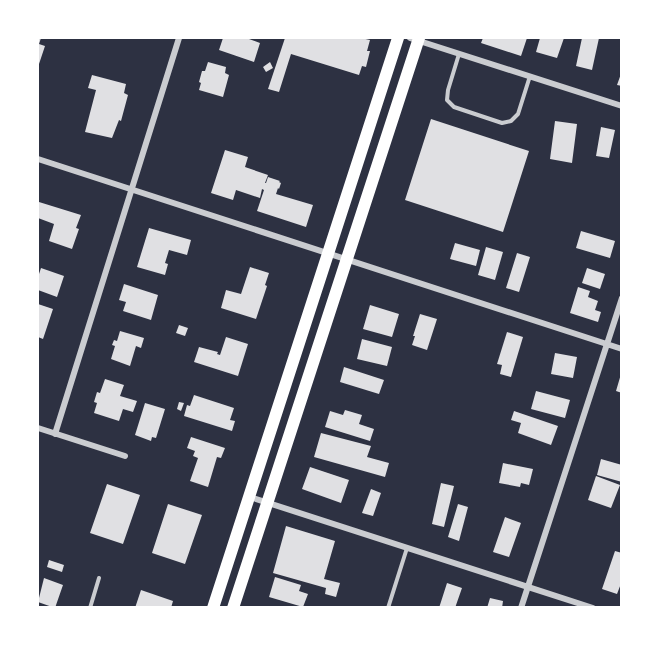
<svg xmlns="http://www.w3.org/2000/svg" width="659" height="645" font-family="'PT Sans',sans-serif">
<rect width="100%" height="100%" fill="#2d3142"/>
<path fill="#e0e0e3" d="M38 38H41L39 44 45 46 38 67Z
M223 38H250L249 39 260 43 254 62 219 50Z
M285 38H361L370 40 367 51H370L366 67 362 66 359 75 291 54 279 92 268 89Z
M483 38H527L521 56 481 43Z
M540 38H564L557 58 536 52Z
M582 38H599L592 70 576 66Z
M208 62 226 67 225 73 229 75 223 97 199 90 201 83 199 82 202 71H205Z
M270 62 273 68 266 72 263 67Z
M622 71V86L617 85Z
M92 75 126 84 124 93 128 95 121 121 119 120 112 138 85 132 96 90 88 88Z
M431 119 529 151 503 232 405 200Z
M555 121 577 124 572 163 550 159Z
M601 127 615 130 609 158 596 156Z
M225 150 248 157 245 167 268 175 265 183H266L268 177 280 181 279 182 281 183 279 189 278 188 276 194 313 205 306 227 257 211 264 190 262 189 260 198 236 190 233 200 211 193Z
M39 202 81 215 76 228 79 229 72 249 49 241 54 224 38 218V207Z
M149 228 191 240 187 255 169 250 165 263 168 264 165 275 137 267Z
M581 231 615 241 610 258 576 248Z
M455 243 480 250 476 266 450 259Z
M486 247 503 252 495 280 478 275Z
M517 253 530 257 519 292 506 288Z
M250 267 269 273 265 285 267 286 256 319 221 308 226 290 241 294Z
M41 268 64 276 57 297 38 290V273L39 274Z
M587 268 605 274 600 289 582 283Z
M124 284 158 295 151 320 123 311 126 302 119 300Z
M578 287 590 291 588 297 598 301 595 310 601 312 598 322 570 313Z
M38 304 53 309 43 339 38 337Z
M370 305 399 314 392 337 363 329Z
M420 314 437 319 427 350 412 345 415 336H413Z
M179 325 188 328 185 336 176 333Z
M120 331 144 338 141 348 136 346 130 366 111 359 115 346 112 345 114 340 117 341Z
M507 332 523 337 511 377 500 374 502 365 497 364Z
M226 337 248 344 238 376 194 362 199 347 218 352 217 354 220 355Z
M362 339 392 347 387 366 357 359Z
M555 353 577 357 573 378 551 374Z
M344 367 384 380 379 394 340 382Z
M621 374H622V393L616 391Z
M105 379 124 385 120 396 137 401 133 412 123 409 119 421 94 413 97 403 94 402 97 392 100 393Z
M536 391 570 400 565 418 531 409Z
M194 395 234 408 230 420 235 421 232 431 184 416 187 405 190 406Z
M179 402 184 403 181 411 177 409Z
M145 403 165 409 156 438 152 437 151 441 135 435Z
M345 410 362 415 359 424 374 429 370 441 325 427 330 411 343 415Z
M514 411 558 426 551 445 518 433 521 423 511 420Z
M321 433 371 446 367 457 389 463 385 477 314 457Z
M191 437 225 448 221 458 217 457 208 487 190 481 198 458 193 456 195 451 187 448Z
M601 459 622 465V482L597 475Z
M503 463 533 469 529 485 521 483 520 487 499 483Z
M310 467 349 480 341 503 302 489Z
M596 476 620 485 611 508 588 500Z
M441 483 454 486 444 527 432 524Z
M107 484 140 495 123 544 90 533Z
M371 489 381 493 373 516 362 513Z
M168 504 202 515 185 564 152 553Z
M458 504 468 507 459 541 448 537Z
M505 517 521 523 509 557 493 552Z
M286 526 335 541 324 579 340 583 336 597 325 594 326 588 273 573Z
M615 551 622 553V581L617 594 602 589Z
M49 560 64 565 62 572 47 567Z
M275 577 301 585 299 591 308 594 303 607 269 597Z
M44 578 63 585 55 608 38 602Z
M447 583 462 588 455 608H439Z
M141 590 173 601 171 608H135Z
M490 598 503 601 502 608H487Z"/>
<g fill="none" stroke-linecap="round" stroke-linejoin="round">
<path stroke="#caccd0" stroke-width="4" d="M459 54 448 90 447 100 454 107 502 123 511 121 518 114 530 76
M90 608 99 578
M388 608 407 548"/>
<path stroke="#caccd0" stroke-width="6" d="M410 38 622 106
M38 159 622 349
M38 428 125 456
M55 434 179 38
M250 497 593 608
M521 608 622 298"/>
<path stroke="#fff" stroke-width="12" d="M213 608 398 38
M233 608 419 38"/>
</g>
<rect width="659" height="645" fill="none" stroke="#ffffff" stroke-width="78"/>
</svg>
